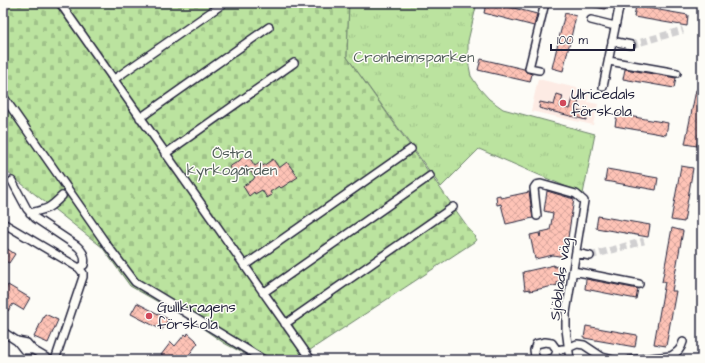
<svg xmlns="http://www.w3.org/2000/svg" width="705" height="363" font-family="'Architects Daughter',sans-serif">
<defs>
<pattern id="cemetery-stones" width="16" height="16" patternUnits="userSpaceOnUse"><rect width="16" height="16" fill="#bbe39f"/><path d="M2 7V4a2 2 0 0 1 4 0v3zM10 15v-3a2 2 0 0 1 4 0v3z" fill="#a0c28a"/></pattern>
<pattern id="park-tufts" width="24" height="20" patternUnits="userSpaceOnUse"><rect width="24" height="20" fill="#bbe39f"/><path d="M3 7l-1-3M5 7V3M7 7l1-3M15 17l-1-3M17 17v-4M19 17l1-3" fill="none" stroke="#a0c28a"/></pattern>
<pattern id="building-cross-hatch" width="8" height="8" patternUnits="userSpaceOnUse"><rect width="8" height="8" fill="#fec3b6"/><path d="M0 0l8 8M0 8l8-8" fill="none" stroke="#d9a79d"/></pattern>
</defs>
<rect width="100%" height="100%" fill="#fdfcf7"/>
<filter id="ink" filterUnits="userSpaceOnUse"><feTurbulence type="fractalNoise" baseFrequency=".025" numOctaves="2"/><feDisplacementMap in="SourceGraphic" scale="8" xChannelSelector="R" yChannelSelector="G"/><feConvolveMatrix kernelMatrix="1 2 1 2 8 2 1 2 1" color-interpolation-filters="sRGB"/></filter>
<g filter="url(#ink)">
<path fill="#fdebe4" d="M538 79 590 91 588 102 598 104 593 125 531 111Z"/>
<path fill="url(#cemetery-stones)" stroke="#6e826d" d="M3 3H349L347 57 477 240 295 360H256L224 343 192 321 130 286 102 247 3 169Z"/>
<path fill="url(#park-tufts)" stroke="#6e826d" d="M349 3H477L468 41V61L471 76 479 88 489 99 503 109 595 134 583 194 479 149 441 187 347 57Z"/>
<path fill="url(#building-cross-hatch)" stroke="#22223b" d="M486 3H494L537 14 534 26 484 13Z
M586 3H607L605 9 586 5Z
M636 6 688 15 687 26 634 17Z
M565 13 576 16 563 71 552 68Z
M481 59 524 69 526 72 532 74 530 82 478 70Z
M625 69 676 78 674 88 623 79Z
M700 74H702V117L697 146 685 144 696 90H697Z
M557 94 563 96 560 107 570 109 573 98 579 100 576 111 587 113 586 120 539 108 540 102 554 105Z
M617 114 668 123 666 135 615 126Z
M247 154 255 166 261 162 263 166 273 159 279 168 287 162 298 177 281 188 279 186 270 192 272 195 267 198 262 190 255 194 254 192 249 196 243 186 253 180 255 177 246 166 244 173 241 175 240 173 236 176 229 167 239 161 245 155Z
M681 166 693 168 684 222 671 220Z
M607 169 658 178 656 190 605 181Z
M547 191 574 199 565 257 553 255 535 259 530 235 539 233 540 237 541 232 550 230 553 213 544 211Z
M529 192 533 218 506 224 501 204 497 205 496 196 500 195 501 198Z
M598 216 650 225 648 237 596 228Z
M672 228 683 231 672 291H676L666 346 654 344 665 282H662Z
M3 246 15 254 9 263 3 260Z
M554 265V267L559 266 562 281 557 282 558 285 530 291V289L525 290 523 272Z
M586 279 638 289 636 299 585 289Z
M8 285 30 298 23 310 13 304 8 311 3 308V290L5 287 6 288Z
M137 303 168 319 162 330 131 314Z
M45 314 58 320 48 343 34 337Z
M586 326 637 335 635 347 584 338Z
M188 333 196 340V341L198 343 188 356 194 360H161L164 357 161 355 171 342 175 346 185 334 187 336Z"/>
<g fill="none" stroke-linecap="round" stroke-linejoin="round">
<path stroke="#d1d0d1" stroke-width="7" stroke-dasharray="7 3.5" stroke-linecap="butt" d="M631 45 683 30
M590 256 644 241"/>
<g stroke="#22223b" stroke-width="10">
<path id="minor" d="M60 3 311 360
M591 20 615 26
M612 41 631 45
M609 61 677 73
M539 70 529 68 545 3
M113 80 224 3
M603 87 620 3
M3 96 107 245 135 282 152 292 264 360
M140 118 269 27
M165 154 294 63
M12 181 27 209 35 218 77 246C83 251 86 257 84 265L79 268
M30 213C47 209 49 209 62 196
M537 216 534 188 536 185 541 184 576 194 584 201 566 313V329L570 360
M3 223 79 268 83 273V277L55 360
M576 253 590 256
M244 266 411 149
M573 271 639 284
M263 293 430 176
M285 324 453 207
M3 332 17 341 24 350H33
M17 341 27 343 33 350 50 360
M557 350 568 348 577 344 584 345 602 357 613 360
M539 360 535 357 534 350 536 344 545 342 552 343 557 350 555 357 548 360
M630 360 671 356C678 352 681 349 683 342"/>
</g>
<use href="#minor" stroke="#fdfcf7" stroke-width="7"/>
</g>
</g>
<g fill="#d1495b" stroke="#fdfcf7" stroke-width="1.5">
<circle cx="563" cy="103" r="4"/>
<circle cx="149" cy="316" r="4"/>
</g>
<g text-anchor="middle" stroke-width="3" stroke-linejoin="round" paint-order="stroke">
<g font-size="15" fill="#505c59" stroke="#fdfcf7">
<text x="414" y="62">Cronheimsparken</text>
<text x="232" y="158">Östra<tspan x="232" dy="17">kyrkogården</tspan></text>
</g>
<g font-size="15" fill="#22223b" stroke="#fdfcf7" text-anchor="start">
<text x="571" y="99">Ulricedals<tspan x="571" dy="17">förskola</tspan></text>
<text x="157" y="312">Gullkragens<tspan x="157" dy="17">förskola</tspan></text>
</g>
<g font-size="15" fill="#22223b" stroke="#fdfcf7">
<text transform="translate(560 279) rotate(-82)" y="5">Sjöblads väg</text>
</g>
</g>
<rect width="705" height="363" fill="none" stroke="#fdfcf7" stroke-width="16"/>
<rect x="8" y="8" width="689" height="347" fill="none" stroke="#22223b" stroke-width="1.5" filter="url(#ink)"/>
<path d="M551 44v6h83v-6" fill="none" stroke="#22223b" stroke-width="2"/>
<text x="557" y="44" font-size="12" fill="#22223b" stroke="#fdfcf7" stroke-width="3" paint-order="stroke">100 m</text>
</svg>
